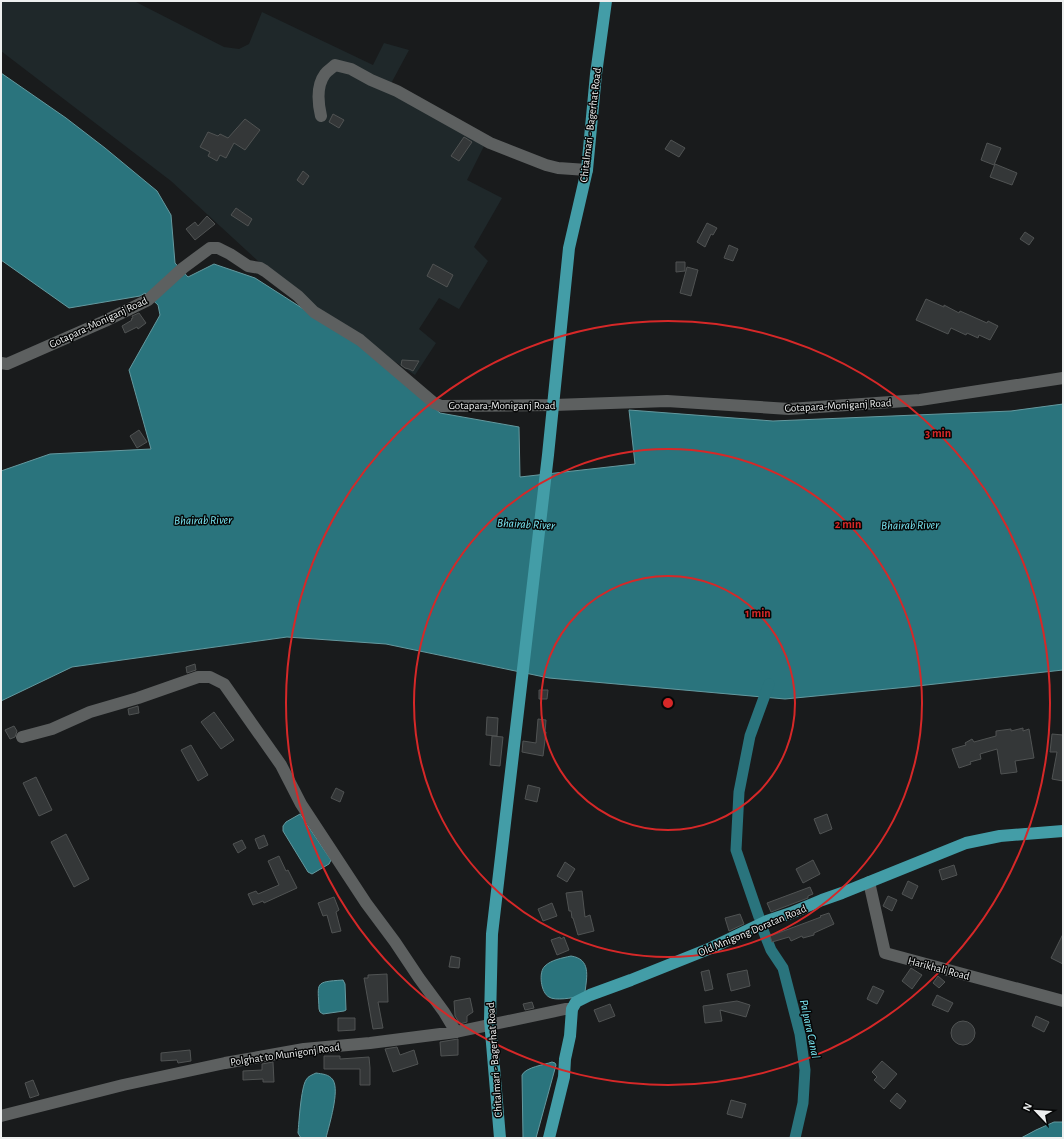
<svg xmlns="http://www.w3.org/2000/svg" width="1064" height="1139" font-family="'Alegreya Sans',sans-serif">
<rect width="100%" height="100%" fill="#191b1c"/>
<path fill="#1f282a" d="M1 1H134L224 47 239 49 249 44 262 12 373 65 384 43 409 50 387 91 485 144 467 180 502 198 474 247 488 261 459 309 439 298 419 329 436 343 415 375 338 324 258 261 171 181 1 51Z"/>
<path fill="#2a747d" stroke="#64999f" d="M1 73 66 118 105 148 157 191 171 215 175 263 188 277 214 264 255 278 377 356 440 413 519 427 520 477 635 464 629 410 773 421 1011 411 1063 404V670L908 687 785 699 549 678 386 644 287 637 72 667 1 701V471L50 454 151 449 129 370 160 315 158 305 145 293 140 296 69 308 1 260Z
M300 814 331 860 329 864 312 874 308 872 283 831V826L286 822Z
M571 956C591 959 587 976 585 992 583 993 581 995 580 996 574 998 554 1001 549 997 541 993 538 972 545 966 551 960 562 958 571 956Z
M343 980 345 984 346 1010 344 1011 323 1014 320 1012 319 1009C318 982 314 982 343 980Z
M552 1062 555 1063 556 1065 536 1138H523L522 1075C526 1067 544 1065 552 1062Z
M316 1073C322 1074 329 1074 333 1080 340 1091 329 1125 326 1138H301L298 1133C299 1121 301 1088 306 1080 308 1076 312 1075 316 1073Z
M1054 1122H1063V1138H1021L1036 1130Z"/>
<g fill="none" stroke-linecap="round" stroke-linejoin="round">
<path stroke="#2a747d" stroke-width="11" d="M759 917 736 850 739 792 750 736 769 684
M763 930 771 950 783 968 800 1034 805 1070 803 1103 795 1138"/>
</g>
<path fill="#343738" stroke="#505353" d="M333 114 344 120 339 128 329 122Z
M245 119 260 130 245 150 234 143 226 158 220 155 217 161 208 156 210 152 200 147 208 132 218 136 220 134 228 138Z
M464 137 472 142 459 161 451 156Z
M671 140 685 148 679 157 665 149Z
M987 143 1001 148 994 165 981 160Z
M995 164 1017 173 1012 185 990 177Z
M303 171 309 176 303 185 297 180Z
M236 208 252 219 248 226 231 215Z
M207 216 215 224 195 240 186 229 195 222 198 226Z
M707 223 717 228 713 235 711 234 705 247 697 242Z
M1025 232 1034 238 1029 245 1020 239Z
M729 245 738 249 733 261 724 258Z
M676 262H685V271L676 272Z
M433 264 453 275 447 287 427 276Z
M687 267 698 270 691 296 680 293Z
M926 299 944 307V305L959 313 960 311 987 323 988 321 998 326 990 340 979 335 978 338 967 333 966 335 951 328 948 334 916 320Z
M139 313 146 323 138 329 137 327 125 333 122 326 132 320 131 319 133 318 132 316Z
M402 360 419 361 413 371 409 369 405 368 401 365Z
M139 430 147 442 137 448 130 436Z
M195 664 196 670 187 673 186 667Z
M539 690H548L547 699H539Z
M138 706 139 713 129 715 128 709Z
M214 712 234 740 221 749 201 722Z
M487 717 498 718 497 736 486 735Z
M538 719 546 720 545 732H546L543 756 522 752 523 741 536 743Z
M14 726 17 731 15 737 10 739 5 730Z
M1023 728V731L1029 729 1034 758 1015 761 1017 772 1001 774 997 749 980 754 981 759 970 762 971 764 959 768 952 749 966 745 965 743 972 739 974 742 996 736V731L1011 729V731Z
M1052 734 1063 735V781L1052 779 1057 752H1050Z
M492 736 503 737 500 766 490 765Z
M191 745 208 775 198 781 181 750Z
M36 777 52 810 39 816 23 783Z
M528 785 540 788 537 802 525 799Z
M336 788 344 792 340 802 331 798Z
M827 814 832 829 820 834 814 819Z
M66 834 89 879 74 887 51 842Z
M264 835 268 845 259 849 255 839Z
M242 840 246 848 238 853 233 844Z
M279 856 286 871 288 870 297 888 264 903 263 901 253 905 248 894 256 891 258 894 279 885 268 861Z
M813 860 820 874 803 883 796 869Z
M565 862 575 869 567 882 557 876Z
M954 865 957 875 942 880 939 870Z
M908 881 918 886 912 899 902 894Z
M810 887 813 894 808 896V898L771 912 767 903Z
M582 891 585 917 590 915 594 931 578 935 573 918H572L571 911H569L566 893Z
M888 896 897 900 892 911 883 906Z
M334 897 339 910 336 912 341 931 332 933 327 915 323 916 318 903Z
M552 903 557 916 543 921 538 909Z
M829 913 834 924 814 933V935L803 938 802 936 791 941 789 937 772 942 770 936 821 917 820 916Z
M740 914 744 924 729 931 725 918Z
M1063 934V964L1051 958Z
M560 937 561 939 564 937 569 950 557 955 551 940Z
M451 956 460 958 459 968 449 967Z
M911 968 922 975 912 989 902 981Z
M709 970 713 989 705 991 701 972Z
M747 970 750 986 731 991 727 974Z
M387 974 388 1002H378L383 1028 373 1029 364 978H368V975Z
M938 976 945 982 939 988 933 983Z
M873 986 884 991 877 1004 867 999Z
M937 995 953 1003 948 1012 932 1005Z
M470 998 473 1012 467 1016V1022L460 1024 455 1016 454 1001Z
M737 1001 750 1005 746 1017 720 1010 722 1021 705 1023 703 1006Z
M532 1002 534 1008 525 1010 523 1004Z
M610 1004 615 1016 599 1022 594 1010Z
M1036 1016 1049 1022 1044 1032 1032 1026Z
M338 1018H355V1030L338 1031Z
M951 1033a12 12 0 1 1 24 0a12 12 0 1 1-24 0Z
M458 1039V1055L441 1056 440 1042Z
M397 1047 400 1055 414 1050 418 1064 393 1072 385 1049Z
M190 1050 191 1061 178 1063 177 1060 161 1061V1053Z
M324 1056H340V1059L369 1057 370 1068V1085H360V1069H324Z
M882 1061 897 1074 884 1089 874 1080 877 1077 872 1072Z
M273 1062 274 1082H263V1079L243 1080V1071L262 1070V1064Z
M33 1080 39 1095 30 1098 25 1083Z
M897 1093 906 1101 900 1109 890 1101Z
M731 1100 746 1104 742 1118 727 1114Z"/>
<g fill="none" stroke-linecap="round" stroke-linejoin="round">
<path stroke="#5d6060" stroke-width="12" d="M321 116C318 103 316 86 325 74 327 71 332 68 335 65L351 69 371 80 397 91 490 143 546 165 558 168 587 170
M1 363 7 364 105 321 148 300 183 268 210 248H218L230 254 248 266 260 268 265 271 298 296 314 312 360 340 434 403 441 406 554 405 667 401 789 409 920 400 1063 378
M22 737 52 729 90 712 138 698 198 677H210L224 684 281 765 301 804 366 903 395 942 419 978 444 1012 456 1032
M869 882 885 953 1063 1001
M1 1116 123 1085 225 1063 304 1049 370 1043 456 1032 565 1009H572"/>
<path stroke="#439da7" stroke-width="12" d="M500 1138 490 1020 492 934 548 455 569 248 587 170 596 74 606 1
M549 1138 564 1077 565 1059 570 1036 572 1009 576 1002 590 995 631 980 711 948 767 921 791 913 822 900 842 893 966 843 1000 836 1063 831"/>
</g>
<g fill="none" stroke="#d62828" stroke-width="2">
<circle cx="668" cy="703" r="127"/>
<circle cx="668" cy="703" r="254"/>
<circle cx="668" cy="703" r="382"/>
</g>
<g text-anchor="middle" stroke-width="3" stroke-linejoin="round" paint-order="stroke">
<g font-size="11" fill="#edefef" stroke="#050606">
<text transform="translate(590 125) rotate(-83)" y="4">Chitalmari - Bagerhat Road</text>
<text transform="translate(98 322) rotate(-25)" y="4">Gotapara-Moniganj Road</text>
<text x="502" y="409">Gotapara-Moniganj Road</text>
<text transform="translate(838 405) rotate(-3)" y="4">Gotapara-Moniganj Road</text>
<text transform="translate(752 930) rotate(-23)" y="4">Old Mnigong Doratan Road</text>
<text transform="translate(939 968) rotate(15)" y="4">Harikhali Road</text>
<text transform="translate(285 1054) rotate(-8)" y="4">Polghat to Munigonj Road</text>
<text transform="translate(494 1060) rotate(-94)" y="4">Chitalmari - Bagerhat Road</text>
</g>
<g font-size="12" font-style="italic" fill="#7ceaf7" stroke="#050606">
<text transform="translate(203 520) rotate(-1)" y="4">Bhairab River</text>
<text transform="translate(526 524) rotate(3)" y="4">Bhairab River</text>
<text transform="translate(910 525) rotate(-1)" y="4">Bhairab River</text>
<text transform="translate(810 1029) rotate(78)" y="4">Palpara Canal</text>
</g>
</g>
<circle cx="668" cy="703" r="6" fill="#d62828" stroke="#050606" stroke-width="2"/>
<g font-size="12" text-anchor="middle" font-weight="bold" fill="#d62828" stroke="#050606" stroke-width="3" stroke-linejoin="round" paint-order="stroke">
<text x="938" y="437">3 min</text>
<text x="848" y="528">2 min</text>
<text x="758" y="617">1 min</text>
</g>
<rect width="1064" height="1139" fill="none" stroke="#edefef" stroke-width="4"/>
<g transform="translate(1036 1111) rotate(295)" stroke="#050606" stroke-width="3" paint-order="stroke">
<path d="M0-3L7 15L0 10L-7 15Z" fill="#edefef"/>
<text y="-6" font-size="11" font-weight="bold" text-anchor="middle" fill="#edefef">N</text>
</g>
</svg>
